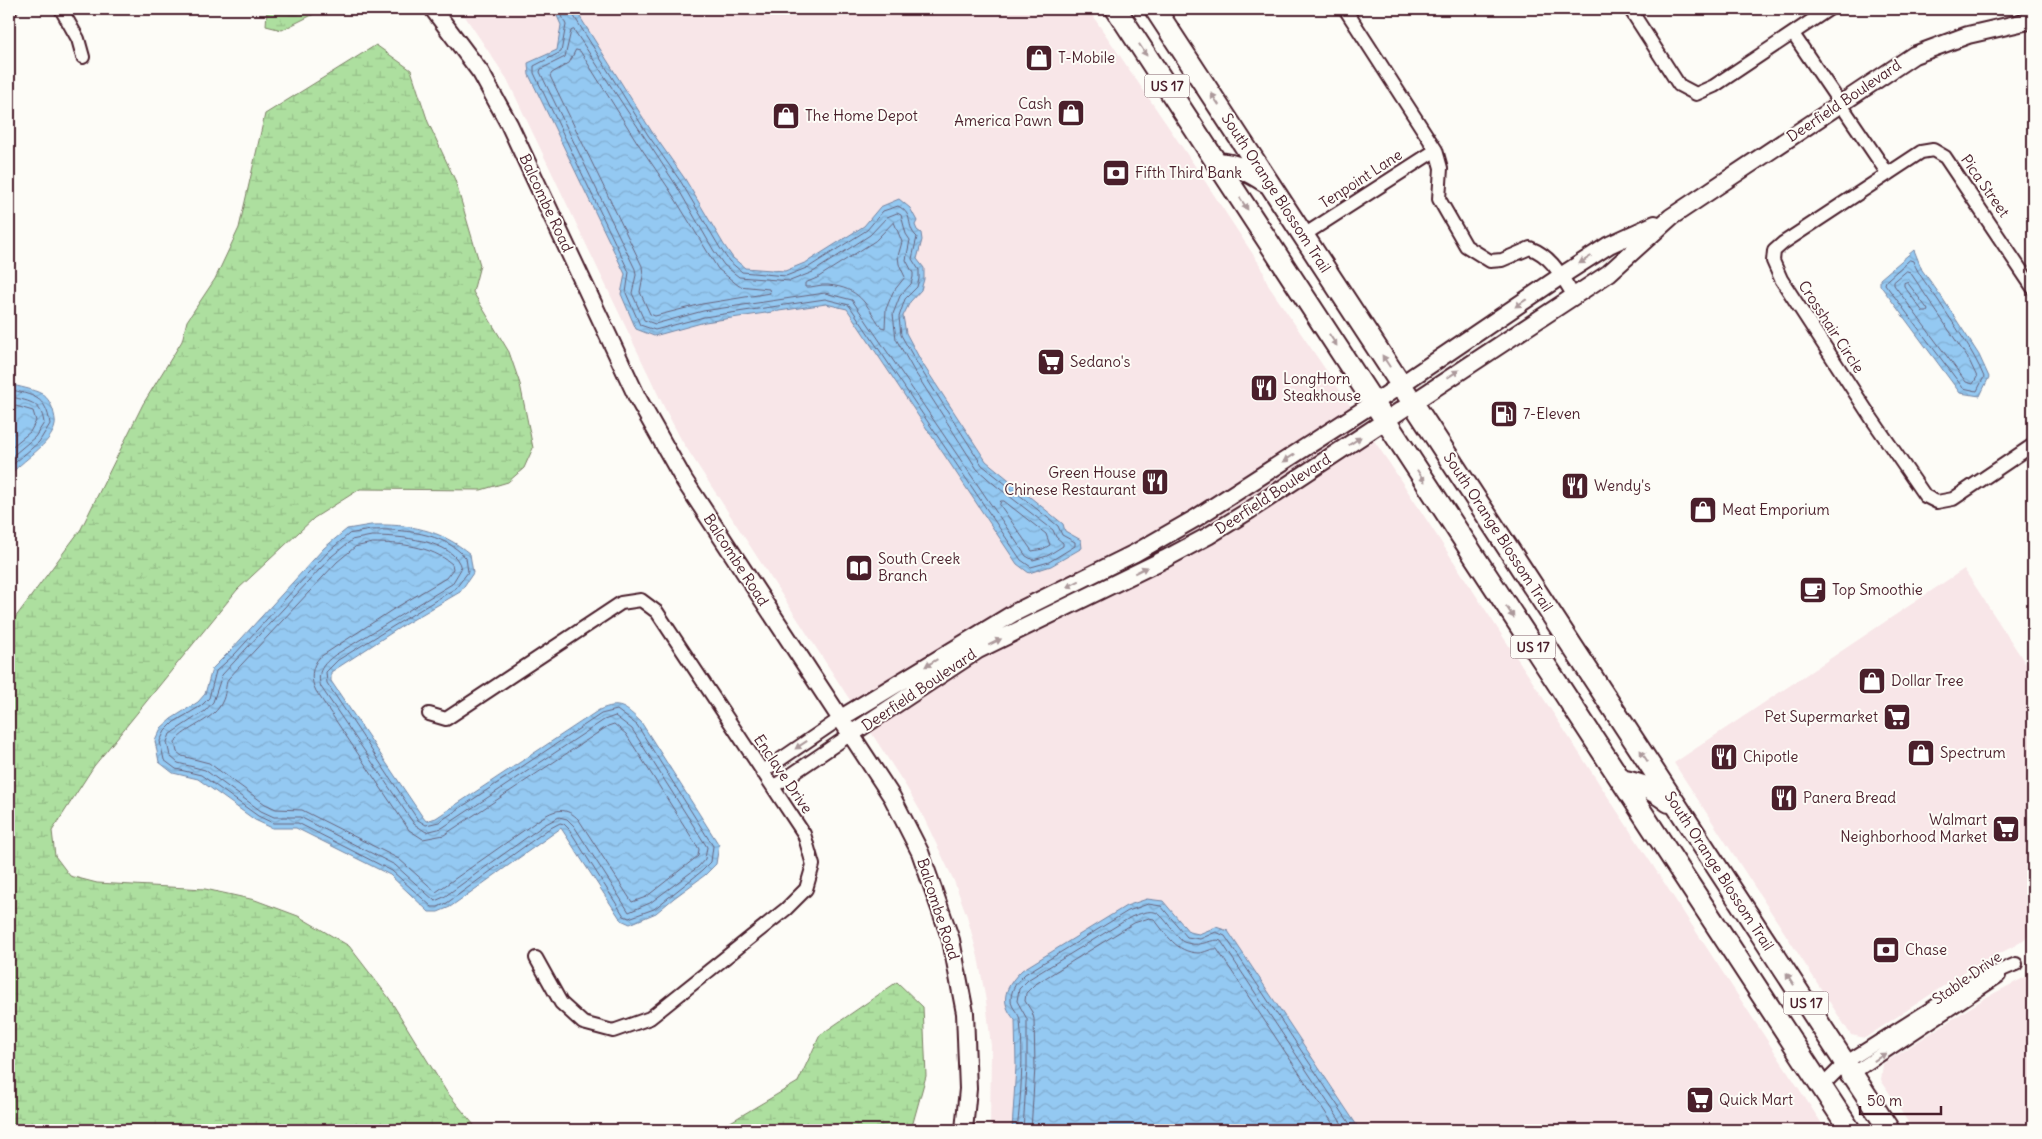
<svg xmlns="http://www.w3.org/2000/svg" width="2042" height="1139" font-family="Delius,sans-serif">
<defs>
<pattern id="wetland-marsh" width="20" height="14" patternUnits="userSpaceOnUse" patternTransform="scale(1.25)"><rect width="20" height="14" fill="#addf9f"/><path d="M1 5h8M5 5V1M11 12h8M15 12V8" fill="none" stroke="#96bf89"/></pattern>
<pattern id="water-waves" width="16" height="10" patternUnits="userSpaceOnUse" patternTransform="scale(1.25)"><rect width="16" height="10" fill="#94c9f2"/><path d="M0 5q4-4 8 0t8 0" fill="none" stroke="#81acd0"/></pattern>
</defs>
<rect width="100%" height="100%" fill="#fdfcf7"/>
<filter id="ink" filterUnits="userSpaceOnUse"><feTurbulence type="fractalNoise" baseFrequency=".02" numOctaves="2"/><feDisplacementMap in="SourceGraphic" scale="10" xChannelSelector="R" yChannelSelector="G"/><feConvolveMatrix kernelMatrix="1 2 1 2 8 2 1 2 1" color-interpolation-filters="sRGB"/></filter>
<g filter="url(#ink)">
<path fill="#f8e6e8" d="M460 9H1088L1193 163 1262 268 1268 285 1390 464 1826 1130H990L991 1046 986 1001 978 957 967 916 954 881 922 814 907 788 682 441 664 407 507 79Z
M1964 569 2033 675V933L2016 945 1969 969 1865 1038 1851 1035 1674 763Z
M2033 973V1130H1913L1881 1080 1883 1064 1985 998Z"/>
<path fill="url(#wetland-marsh)" stroke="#7c7f65" d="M267 9H324L282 30 266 26Z
M376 45 411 70 428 122 455 180 480 265 473 292 509 352 520 384 533 448 524 468 508 482 481 490 360 489 314 518 237 590 94 766 52 831 55 856 70 876 97 883 205 889 255 900 298 916 349 946 389 998 446 1091 478 1130H9V626L81 529 143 404 182 341 187 321 215 279 239 228 265 114Z
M897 982 923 1007 926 1076 911 1130H717L798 1082 820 1035Z"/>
<path fill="url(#water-waves)" stroke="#7685a2" d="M554 9H575L652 132 685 179 724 245 733 258 745 268 785 271 807 262 864 226 880 207 899 199 910 208 917 221 915 225 917 230 921 233 922 240 917 259 924 268V279L921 290 910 302 903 316 906 333 922 363 986 461 1063 524 1065 531 1081 540 1082 548 1051 566 1029 573 1017 564 847 309 826 304 705 322 654 336 636 329 621 294 625 274 529 75 528 63 557 50 561 25Z
M1914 250 1922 270 1941 296 1979 355 1989 377 1980 396 1960 393 1880 285V279Z
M9 384C19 387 33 389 42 394 48 398 51 404 53 410 54 414 56 421 55 425 52 444 21 461 9 476Z
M371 525C409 524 440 529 470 554L473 573 460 592 402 626 331 672V681L422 816 426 821 436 818 599 710C620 701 625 707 641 722L719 845 716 864 705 875 674 898 656 913 630 924 621 920 561 828 450 907 438 912H429L390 875 296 828H272L255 820 198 779 173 773 159 762 155 741 161 728 171 719 198 702 205 694 212 669 231 650 324 548 347 529Z
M1147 899 1163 901 1189 932 1199 934 1216 927 1228 931 1360 1130H1012L1016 1066 1015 1020C998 1001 1006 986 1022 970L1126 906Z"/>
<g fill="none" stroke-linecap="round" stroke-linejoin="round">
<path stroke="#68637b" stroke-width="1" d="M559 9 566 25 561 52 534 66V73L629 272 626 293 640 325 655 330 704 317 825 299 849 305 1021 560 1031 567 1049 562 1075 546V542L1062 535 1058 526 982 465 918 365 901 335 899 317 905 299 917 287 919 279V270L912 259 917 237C905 226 915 215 898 206L883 211 867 230 809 267 786 276 742 272 729 261 720 248 681 182 648 135 572 13V9
M574 30 676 185 714 251 724 265 739 277 790 281 813 272 870 235 887 217 897 213 901 215 906 234 910 240 906 260 913 273V277L911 284 900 296 893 314 896 339 913 369 977 469 995 485 1053 530 1056 537 1063 543V546L1047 556 1033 560 1026 556 852 300 825 293 703 311 655 324 644 320 632 293 636 275 635 269 540 72 541 69 565 57 571 31Z
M576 50 580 51 637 142 669 189 718 269 739 286 769 289 770 293 702 304 655 316 650 314 640 292 643 276 642 266 550 76 552 73 569 63Z
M894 222 902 242 898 256 899 264 905 277 893 292 886 309 885 328 881 327C865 303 860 288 828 285 820 284 812 288 805 287V283L817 278 875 241Z
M1910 260 1913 261C1919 276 1929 287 1938 300 1954 325 1973 350 1984 377L1977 391 1963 388 1885 284 1886 281Z
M1907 271 1910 272 1969 360 1977 377 1973 384 1966 382 1894 285V282Z
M1907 282 1926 307 1928 310 1927 312H1923L1904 286V283Z
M9 389C33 396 46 395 50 424L39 442 9 468
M9 396C28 402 41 400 44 423L35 437 9 459
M9 404 33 411 36 421 30 432 9 449
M1001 501H1004L1046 534 1050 545 1043 549 1032 551 1000 505Z
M371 530C402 529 444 532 466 558L468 572 456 588 338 660 326 672 327 683 418 820 426 825 439 822 601 714 617 710 637 725 713 846 711 862 702 871 654 909 629 918 624 916 569 829 564 824 560 823 547 830 447 903 438 907H432L392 871 298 823H273L258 816 201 775 176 769 164 760 160 741 165 731 174 722 201 706 209 698 216 671 235 654 328 552 349 534Z
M372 536C396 536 456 539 461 569L452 584 335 655C323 664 316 672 321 687L414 824 426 832 442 828 604 720 615 716 632 729 707 847 705 859 698 867 650 903 629 912 574 826 567 819 559 817 544 825 444 897 435 901 395 865 300 817H274L261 811 205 770 178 763 170 756 167 742 170 734 205 711 213 702 222 675 332 556 352 540Z
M373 543C400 543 431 546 452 564L453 569 446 578 392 610 320 657C311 666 310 680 316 691L409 830 423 839 444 835 608 726 614 724 626 734 699 849 698 856 646 897 632 902 579 820C566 806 555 809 540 819L436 892 399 859 302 810 276 809 265 804 209 763 182 756 177 752 175 743 177 739C190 726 215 719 222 702 226 695 225 686 228 679L337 562 355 547Z
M1017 1130C1021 1098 1024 1054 1020 1021 1020 1013 1011 1009 1011 1000 1011 988 1017 982 1025 974L1128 911 1148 904 1161 906 1187 937 1200 939 1216 932 1225 936 1354 1130
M1023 1130 1027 1067V1019L1017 1001 1019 989 1029 979 1131 917C1159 906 1158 912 1175 933 1179 938 1181 942 1187 943 1202 948 1213 937 1221 941L1346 1130
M1031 1130 1035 1067 1034 1019 1032 1012 1025 1001 1026 993 1034 985 1134 923 1149 918 1154 919C1167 935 1176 952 1198 953 1205 953 1211 948 1217 949L1337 1130"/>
<g stroke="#4a1f2b" stroke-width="16">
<path id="minor" d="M61 9 78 39 83 57
M1345 9 1436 150 1441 168 1439 199 1466 246 1490 261 1502 260 1530 248C1553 257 1561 276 1574 296
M1630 9 1679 85 1696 94 1714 86 1829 9
M9 11 11 9
M1793 34 1888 174
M1304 235 1436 150
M2033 288 1945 157 1933 150 1921 152 1783 243 1774 251 1773 261 1781 279 1872 419 1925 496 1937 502 1953 499 2033 445
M429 714 446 719 621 603 641 600 657 612 804 834 813 865 806 889 786 909 650 1018 613 1031 583 1023 561 1003 536 958
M762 772 841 718
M773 787 851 734
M1847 1077 1999 976
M1821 1087 1845 1063 1971 983 2016 964"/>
</g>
<g stroke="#4a1f2b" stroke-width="20">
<path id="tertiary" d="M433 9 481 73 509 124 637 397 684 480 892 797 920 852 951 940 965 1013 968 1089 964 1130
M841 718 1014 613 1135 553 1196 518 1374 403 1561 276 1609 245 1655 224
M851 734 978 650 1165 559 1208 536 1250 510 1609 273 1671 217 1914 55 1968 35 2033 20"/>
</g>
<g stroke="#4a1f2b" stroke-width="24">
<path id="primary" d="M1116 9 1850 1130
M1155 9 1889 1130
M1217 163C1237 164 1250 172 1266 182
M1621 780C1642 784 1652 789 1669 802"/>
</g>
<use href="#minor" stroke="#fdfcf7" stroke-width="12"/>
<use href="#tertiary" stroke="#fdfcf7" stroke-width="16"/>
<use href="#primary" stroke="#fdfcf7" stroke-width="20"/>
</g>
<defs><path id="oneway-solid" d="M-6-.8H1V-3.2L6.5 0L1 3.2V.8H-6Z" transform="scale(1.25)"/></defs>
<g fill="#ac999b">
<use href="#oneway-solid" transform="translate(1143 50) rotate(57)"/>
<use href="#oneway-solid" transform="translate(1215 99) rotate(-123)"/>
<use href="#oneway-solid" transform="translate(1244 204) rotate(57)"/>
<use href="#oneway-solid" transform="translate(1585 260) rotate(148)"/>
<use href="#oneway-solid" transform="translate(1521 303) rotate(146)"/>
<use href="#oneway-solid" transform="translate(1333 340) rotate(57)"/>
<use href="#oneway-solid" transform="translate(1386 361) rotate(-123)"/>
<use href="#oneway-solid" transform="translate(1453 374) rotate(-33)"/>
<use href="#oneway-solid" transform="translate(1355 441) rotate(-33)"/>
<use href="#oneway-solid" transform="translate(1289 458) rotate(147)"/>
<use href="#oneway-solid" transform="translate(1421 476) rotate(57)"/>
<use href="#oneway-solid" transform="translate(1141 570) rotate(-26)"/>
<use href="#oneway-solid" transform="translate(1073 584) rotate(154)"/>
<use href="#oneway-solid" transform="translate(1510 612) rotate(57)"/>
<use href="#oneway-solid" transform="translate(995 642) rotate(-26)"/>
<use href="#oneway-solid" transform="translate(931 663) rotate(149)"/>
<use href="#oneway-solid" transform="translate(801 745) rotate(146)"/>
<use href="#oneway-solid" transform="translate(1644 756) rotate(-123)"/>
<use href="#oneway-solid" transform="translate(1790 979) rotate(-123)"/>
<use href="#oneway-solid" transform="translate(1880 1057) rotate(-34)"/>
</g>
</g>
<defs>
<g id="shop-square" transform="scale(1.4375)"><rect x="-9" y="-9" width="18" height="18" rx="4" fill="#4a1f2b" stroke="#fdfcf7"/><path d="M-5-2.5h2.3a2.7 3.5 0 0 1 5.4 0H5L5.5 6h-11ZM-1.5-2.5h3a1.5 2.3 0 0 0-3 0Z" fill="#fff"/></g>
<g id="bank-square" transform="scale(1.4375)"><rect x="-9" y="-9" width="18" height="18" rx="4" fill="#4a1f2b" stroke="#fdfcf7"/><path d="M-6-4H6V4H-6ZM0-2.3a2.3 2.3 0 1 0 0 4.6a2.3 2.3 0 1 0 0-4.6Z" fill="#fff"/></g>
<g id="supermarket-square" transform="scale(1.4375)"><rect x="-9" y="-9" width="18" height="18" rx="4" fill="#4a1f2b" stroke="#fdfcf7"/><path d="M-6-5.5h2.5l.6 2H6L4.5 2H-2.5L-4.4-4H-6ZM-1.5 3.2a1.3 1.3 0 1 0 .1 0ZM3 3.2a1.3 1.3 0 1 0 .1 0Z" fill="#fff"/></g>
<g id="restaurant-square" transform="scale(1.4375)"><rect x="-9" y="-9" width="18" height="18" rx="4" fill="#4a1f2b" stroke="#fdfcf7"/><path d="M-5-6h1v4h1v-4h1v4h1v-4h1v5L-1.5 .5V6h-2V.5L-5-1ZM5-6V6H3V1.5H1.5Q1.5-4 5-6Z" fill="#fff"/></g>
<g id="fuel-square" transform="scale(1.4375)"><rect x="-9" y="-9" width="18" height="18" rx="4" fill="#4a1f2b" stroke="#fdfcf7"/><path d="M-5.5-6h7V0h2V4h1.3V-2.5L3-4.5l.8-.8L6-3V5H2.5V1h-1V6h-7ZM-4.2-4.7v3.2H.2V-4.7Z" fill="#fff"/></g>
<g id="library-square" transform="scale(1.4375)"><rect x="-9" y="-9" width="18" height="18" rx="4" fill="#4a1f2b" stroke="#fdfcf7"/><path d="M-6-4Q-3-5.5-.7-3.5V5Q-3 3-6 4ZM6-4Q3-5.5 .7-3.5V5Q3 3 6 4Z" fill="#fff"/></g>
<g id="cafe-square" transform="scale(1.4375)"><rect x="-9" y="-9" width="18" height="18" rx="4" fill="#4a1f2b" stroke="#fdfcf7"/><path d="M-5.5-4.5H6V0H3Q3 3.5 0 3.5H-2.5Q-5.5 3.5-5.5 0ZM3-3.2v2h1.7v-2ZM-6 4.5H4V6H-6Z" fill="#fff"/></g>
</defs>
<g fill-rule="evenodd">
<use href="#shop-square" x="1039" y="58"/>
<use href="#shop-square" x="1071" y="113"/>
<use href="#shop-square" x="786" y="116"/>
<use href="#bank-square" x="1116" y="173"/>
<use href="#supermarket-square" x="1051" y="362"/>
<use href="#restaurant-square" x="1264" y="388"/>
<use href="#fuel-square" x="1504" y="414"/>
<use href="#restaurant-square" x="1155" y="482"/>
<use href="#restaurant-square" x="1575" y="486"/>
<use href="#shop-square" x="1703" y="510"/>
<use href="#library-square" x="859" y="568"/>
<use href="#cafe-square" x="1813" y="590"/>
<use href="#shop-square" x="1872" y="681"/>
<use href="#supermarket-square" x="1897" y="717"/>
<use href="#shop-square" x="1921" y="753"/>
<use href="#restaurant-square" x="1724" y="757"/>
<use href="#restaurant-square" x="1784" y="798"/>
<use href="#supermarket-square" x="2006" y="829"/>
<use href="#bank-square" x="1886" y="950"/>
<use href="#supermarket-square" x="1700" y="1100"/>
</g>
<g text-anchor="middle" stroke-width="4" stroke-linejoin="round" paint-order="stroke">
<g fill="#fdfcf7" stroke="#806168" stroke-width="1">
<rect x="1144.5" y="74.5" width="45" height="23" rx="4"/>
<rect x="1510.5" y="635.5" width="45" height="23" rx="4"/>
<rect x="1783.5" y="991.5" width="45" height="23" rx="4"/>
</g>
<g font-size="14" font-weight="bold" fill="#4a1f2b">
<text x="1167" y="91">US 17</text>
<text x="1533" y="652">US 17</text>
<text x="1806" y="1008">US 17</text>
</g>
<g font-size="15" fill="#4a1f2b" stroke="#fdfcf7" text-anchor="start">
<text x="1058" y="63">T-Mobile</text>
<text x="1052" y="109" text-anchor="end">Cash<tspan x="1052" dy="17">America Pawn</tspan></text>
<text x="805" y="121">The Home Depot</text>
<text x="1135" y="178">Fifth Third Bank</text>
<text x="1070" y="367">Sedano's</text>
<text x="1283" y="384">LongHorn<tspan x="1283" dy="17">Steakhouse</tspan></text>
<text x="1523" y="419">7-Eleven</text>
<text x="1136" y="478" text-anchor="end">Green House<tspan x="1136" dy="17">Chinese Restaurant</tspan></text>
<text x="1594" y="491">Wendy's</text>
<text x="1722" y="515">Meat Emporium</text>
<text x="878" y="564">South Creek<tspan x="878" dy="17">Branch</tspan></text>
<text x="1832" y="595">Top Smoothie</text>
<text x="1891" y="686">Dollar Tree</text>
<text x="1878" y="722" text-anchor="end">Pet Supermarket</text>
<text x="1940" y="758">Spectrum</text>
<text x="1743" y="762">Chipotle</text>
<text x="1803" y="803">Panera Bread</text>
<text x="1987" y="825" text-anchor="end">Walmart<tspan x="1987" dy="17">Neighborhood Market</tspan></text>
<text x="1905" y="955">Chase</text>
<text x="1719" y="1105">Quick Mart</text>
</g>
<g font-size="15" fill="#4a1f2b" stroke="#fdfcf7">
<text transform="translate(1844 101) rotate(-34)" y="5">Deerfield Boulevard</text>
<text transform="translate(1361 179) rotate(-33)" y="5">Tenpoint Lane</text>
<text transform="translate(1985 186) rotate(55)" y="5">Pica Street</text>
<text transform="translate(1276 193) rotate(57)" y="5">South Orange Blossom Trail</text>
<text transform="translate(546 203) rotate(65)" y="5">Balcombe Road</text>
<text transform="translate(1831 327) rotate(57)" y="5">Crosshair Circle</text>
<text transform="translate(1273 494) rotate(-33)" y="5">Deerfield Boulevard</text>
<text transform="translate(1498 532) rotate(57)" y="5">South Orange Blossom Trail</text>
<text transform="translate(736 560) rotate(57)" y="5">Balcombe Road</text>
<text transform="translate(919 690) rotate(-34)" y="5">Deerfield Boulevard</text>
<text transform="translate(783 774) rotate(56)" y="5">Enclave Drive</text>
<text transform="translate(1719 871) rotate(57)" y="5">South Orange Blossom Trail</text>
<text transform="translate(938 909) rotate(72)" y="5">Balcombe Road</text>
<text transform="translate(1967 978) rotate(-35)" y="5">Stable Drive</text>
</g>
</g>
<rect width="2042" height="1139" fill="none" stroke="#fdfcf7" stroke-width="30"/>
<rect x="15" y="15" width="2012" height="1109" fill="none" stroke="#4a1f2b" stroke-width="2" filter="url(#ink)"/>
<path d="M1860 1106v8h81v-8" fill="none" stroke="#4a1f2b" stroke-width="2.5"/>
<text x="1867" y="1106" font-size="15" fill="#4a1f2b" stroke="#fdfcf7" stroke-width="4" paint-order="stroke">50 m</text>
</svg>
